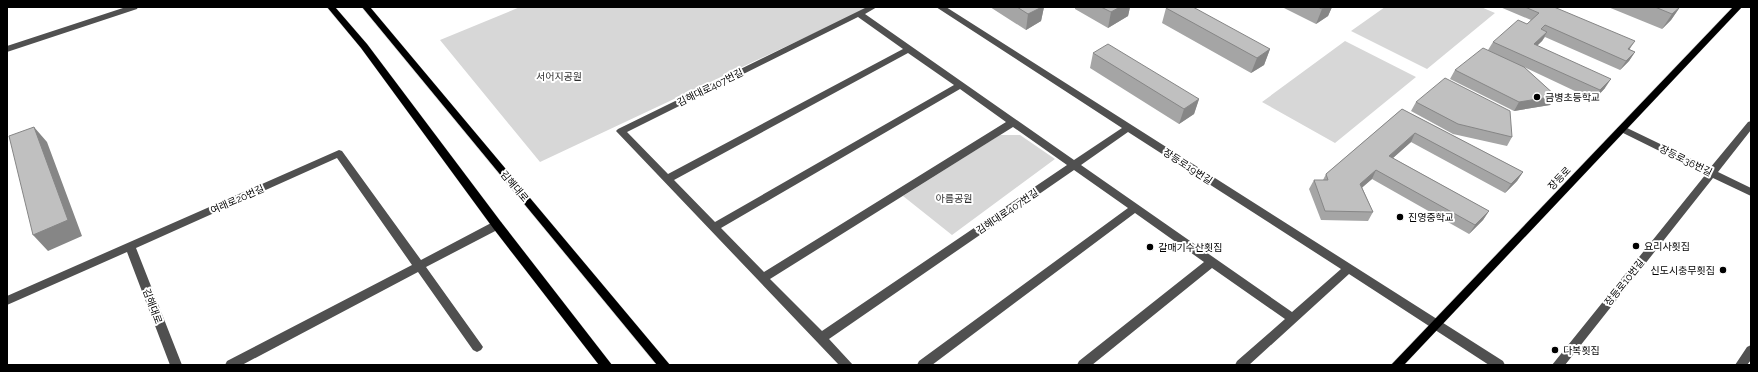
<svg xmlns="http://www.w3.org/2000/svg" width="1758" height="372" font-family="Raleway,'Noto Sans KR',sans-serif">
<rect width="100%" height="100%" fill="#fff"/>
<path fill="#d7d7d7" d="M520 7H870L540 162 440 40Z
M1385 7H1481L1495 13 1427 69 1351 31Z
M1345 41 1416 77 1335 143 1262 102Z
M1000 135H1020L1055 159 952 235 903 196Z"/>
<g fill="none" stroke-linecap="round" stroke-linejoin="round">
<g stroke="#dbdbdb" stroke-width="1">
<path id="major" d="M327 7H335L367 44 501 222 612 365H599L493 228 361 48Z
M362 7H370L670 365H657Z
M1733 7H1742L1404 365H1391Z"/>
</g>
<path fill="#505050" fill-rule="evenodd" d="M126 7H138L137 9 7 52V46Z
M867 7H877L865 14 1074 160 1122 128 936 7H946L1503 361 1505 365H1489L1349 274 1249 365H1235L1237 361 1285 319 1212 268 1092 365H1077L1079 361 1204 262 1135 213 932 365H917L919 361 1128 208 1074 170 829 339 853 365H839L616 131 618 129ZM858 17 903 49 668 174 627 132ZM908 53 954 85 715 222 674 180ZM960 89 1006 122 764 272 721 228ZM1013 127 1067 165 822 331 770 279ZM1128 132 1341 269 1292 312 1081 165Z
M1751 121V130L1718 172 1751 188V196L1713 178 1565 365H1552L1706 174 1619 131 1617 129 1619 127H1625L1710 168 1748 122Z
M339 150 342 151 421 260 493 222H501L502 225 501 228 426 267 481 344 483 347 481 350 477 352 473 350 418 272 242 365H225L227 361 412 265 337 158 136 248 182 365H170L127 252 7 305V296Z
M1751 345V360L1747 365H1735L1747 347Z"/>
<use href="#major" fill="#000" fill-rule="evenodd"/>
</g>
<path fill="#a5a5a5" d="M990 7H1044L1041 21 1026 30Z
M1075 7H1130L1128 16 1108 28 1075 9Z
M1282 7H1332L1328 16 1316 24Z
M1500 7H1554L1629 49 1635 52 1629 61 1620 70 1545 37 1542 41 1537 46 1605 88 1594 100 1524 67 1556 96 1550 105 1514 111 1450 79 1455 70 1488 50 1493 42 1527 24 1531 20Z
M1608 7H1680L1671 20 1662 29Z
M1166 8 1270 49 1264 65 1251 73 1162 23Z
M1093 53 1199 99 1194 114 1179 124 1090 68Z
M1416 102 1512 137 1507 146 1453 134 1411 111Z
M1402 109 1523 172 1517 181 1505 193 1411 142 1393 158 1489 211 1483 220 1469 234 1372 179 1362 187 1373 212 1368 221 1321 220 1309 189 1314 180H1323L1326 174Z"/>
<path fill="#868686" d="M1042 7H1044L1041 21 1026 30 1028 14Z
M1120 7H1130L1128 16 1108 28 1111 12Z
M1325 7H1332L1328 16 1316 24 1322 9Z
M1680 7 1671 20 1662 29 1672 14Z
M1547 32 1542 41 1529 53 1534 44Z
M1635 41 1629 50 1628 49Z
M1270 49 1264 65 1251 73 1257 58Z
M1635 52 1629 61 1620 70 1626 61Z
M1611 79 1605 88 1594 100 1600 90Z
M1556 96 1550 105 1514 111 1519 102Z
M1199 99 1194 114 1179 124 1184 109Z
M34 127 47 142 82 236 48 251 33 235Z
M1415 133 1411 142 1385 165 1389 156Z
M1376 170 1372 179 1356 193 1360 184Z
M1523 172 1517 181 1505 193 1511 184Z
M1489 211 1483 220 1469 234 1475 225Z"/>
<path fill="#c0c0c0" stroke="#868686" d="M1017 7H1042L1028 14Z
M1101 7H1120L1111 12Z
M1167 7H1193L1270 49 1257 58 1166 8Z
M1318 7H1325L1322 9Z
M1525 7H1554L1635 41 1628 49 1635 52 1626 61 1545 25 1541 29 1547 32 1534 44 1611 79 1600 90 1493 42 1518 20 1527 24 1539 13Z
M1655 7H1680L1672 14Z
M1108 44 1199 99 1184 109 1093 53Z
M1483 48 1524 67 1556 96 1519 102 1455 70Z
M1445 78 1510 111 1512 137 1458 124 1416 102Z
M1402 109 1523 172 1511 184 1415 133 1389 156 1489 211 1475 225 1376 170 1360 184 1373 212 1325 211 1314 180H1328L1326 174Z
M34 127 68 220 33 235 9 136Z"/>
<g fill="#000" stroke="#fff" stroke-width="1.5">
<circle cx="1537" cy="97" r="4"/>
<circle cx="1400" cy="217" r="4"/>
<circle cx="1636" cy="246" r="4"/>
<circle cx="1150" cy="247" r="4"/>
<circle cx="1723" cy="270" r="4"/>
<circle cx="1555" cy="350" r="4"/>
</g>
<g text-anchor="middle" stroke-width="4" stroke-linejoin="round" paint-order="stroke">
<g font-size="10" fill="#2e2e2e" stroke="#fff">
<text x="559" y="80">서어지공원</text>
<text x="954" y="202">아름공원</text>
</g>
<g font-size="10" fill="#000" stroke="#fff">
<text transform="translate(710 87) rotate(-26)" y="4">김해대로407번길</text>
<text transform="translate(1686 160) rotate(26)" y="4">장등로36번길</text>
<text transform="translate(1188 166) rotate(33)" y="4">장등로19번길</text>
<text transform="translate(1559 178) rotate(-46)" y="4">장등로</text>
<text transform="translate(515 186) rotate(50)" y="4">김해대로</text>
<text transform="translate(237 199) rotate(-24)" y="4">여래로20번길</text>
<text transform="translate(1007 211) rotate(-34)" y="4">김해대로407번길</text>
<text transform="translate(1624 282) rotate(-51)" y="4">장등로10번길</text>
<text transform="translate(153 306) rotate(69)" y="4">김해대로</text>
</g>
<g font-size="10" fill="#000" stroke="#fff" text-anchor="start">
<text x="1545" y="101">금병초등학교</text>
<text x="1408" y="221">진영중학교</text>
<text x="1644" y="250">요리사횟집</text>
<text x="1158" y="251">갈매기수산횟집</text>
<text x="1715" y="274" text-anchor="end">신도시충무횟집</text>
<text x="1563" y="354">다복횟집</text>
</g>
</g>
<rect width="1758" height="372" fill="none" stroke="#000000" stroke-width="16"/>
</svg>
